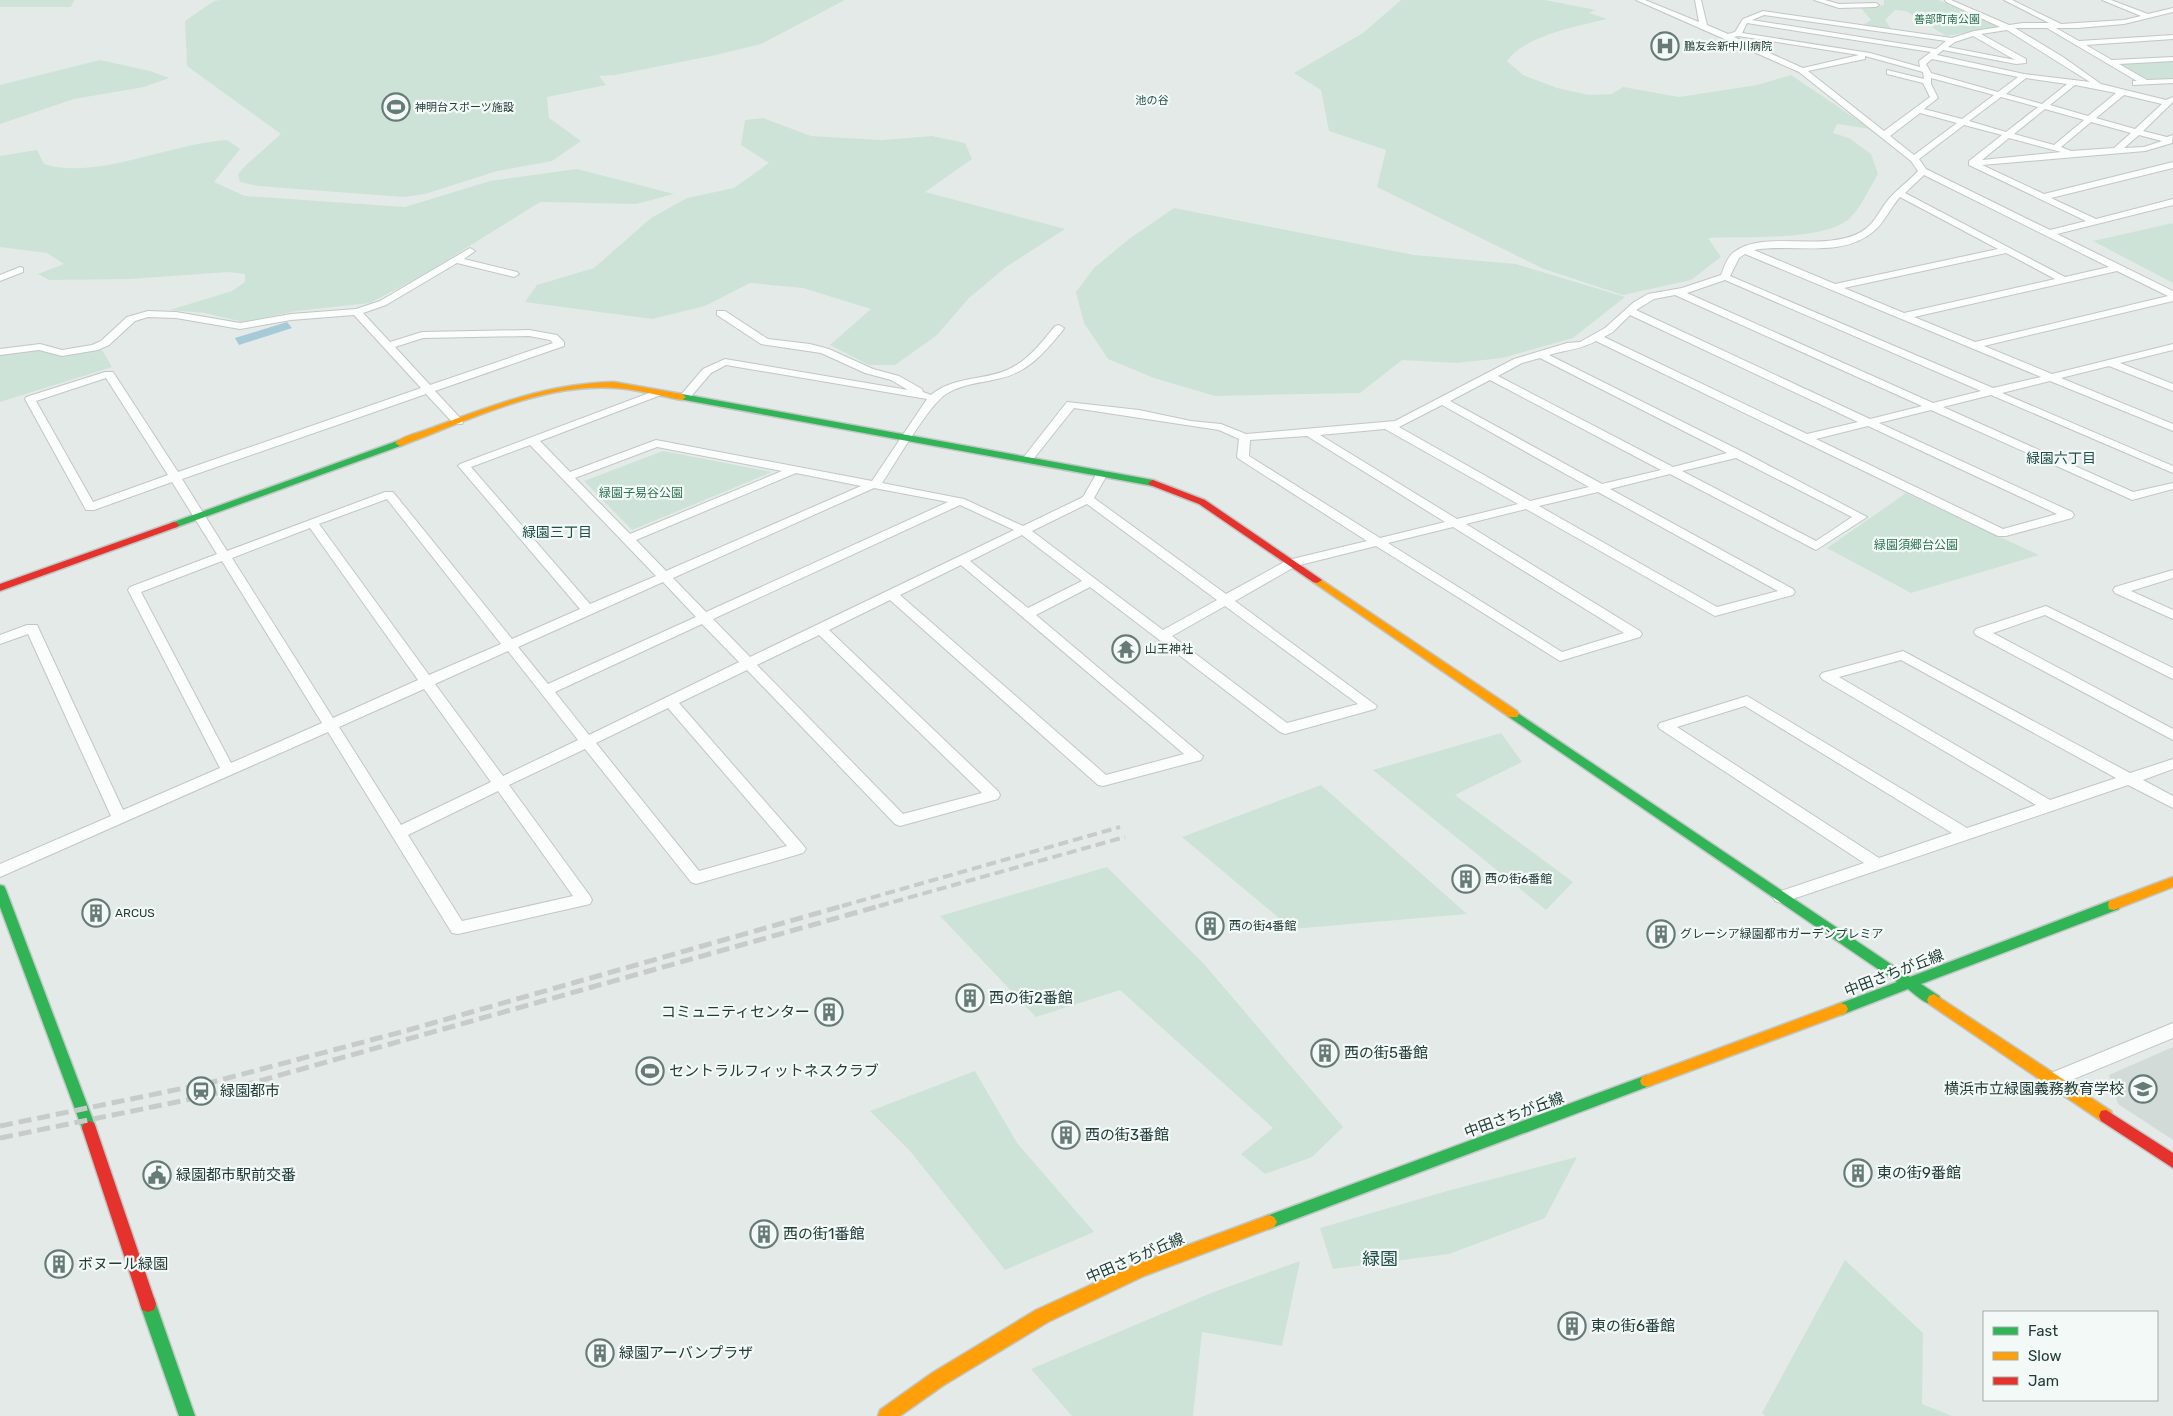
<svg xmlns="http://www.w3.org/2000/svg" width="2173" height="1416" font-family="Rubik,'Noto Sans JP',sans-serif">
<rect width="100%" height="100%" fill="#e4eae8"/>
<path fill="#d2dbd8" d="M2173 1047V1140L2118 1104 2109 1075Z"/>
<path fill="#cde3d7" d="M0 0H74L71 7H0Z
M220 0H845L761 44 716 55 615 75 599 76 606 85 547 97 549 118 581 141 552 161 497 171 425 194 404 197 258 186 240 182 238 174 246 165 281 134 187 66 185 21 214 1Z
M1401 0H1545L1596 10 1589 13 1607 19C1578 26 1524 36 1507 61L1523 75 1557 88 1589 95 1612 94 1623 87 1679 97 1757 85 1791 75 1871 129 1837 124 1833 133 1849 138 1871 154 1878 174C1870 187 1861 207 1851 217 1827 242 1743 236 1708 238L1721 257 1691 280 1623 295 1544 269 1377 187 1386 150 1329 131 1321 90 1294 73 1363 33Z
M1884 0H1938L2000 27 1946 36 1906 11 1895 10 1885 20 1892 30 1863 25 1871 20 1861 8H1873L1884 5Z
M100 60 150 71 169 78 144 87 74 99 0 124V85Z
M2173 60V79L2145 80 2118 64Z
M763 118 811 136 882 140 932 136 965 143 972 159 925 192 1065 229 1006 267 969 298 936 336 895 365H869L830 345 871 309 803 288 750 283 705 306 652 319 525 302 537 285 594 268 651 218 687 198 734 188 769 163 741 145 745 120Z
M227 140 240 149 214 182 245 196 405 207 490 181 577 169 674 194 636 204 540 202 423 275 370 303 296 311 243 322 205 313 170 310 232 291 245 282V274L228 272 130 279 49 280 38 274 64 264 47 253 0 247V156L37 150 44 164C94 181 172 143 227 140Z
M1174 208 1414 255 1516 264 1625 297 1573 338 1502 358 1457 363 1402 360 1360 393 1215 396 1154 378 1108 359 1084 323 1076 292 1094 268 1129 239Z
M2173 223V283L2093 241Z
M36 350 60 356 102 350 112 367 0 402V355Z
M663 451 772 472 632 530 584 481Z
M1906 493 2039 555 1911 593 1827 548Z
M1501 733 1522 762 1455 795 1573 882 1546 910 1373 770Z
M1321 785 1467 914 1292 929 1182 837Z
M1107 867 1204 964 1343 1127 1312 1157 1265 1174 1241 1154 1273 1128 1120 990 1036 1017 940 916Z
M975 1071 1017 1143 1094 1232 1005 1270 910 1151 870 1111Z
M1577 1157 1545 1218 1449 1254 1333 1269 1320 1228 1447 1191Z
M1845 1260 1923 1333 1922 1404 1952 1416H1765L1762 1413Z
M1300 1261 1282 1346 1202 1332 1193 1416H1072L1031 1369 1211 1293Z"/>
<path fill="#a6cad7" d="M287 322 292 328 239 345 235 338Z"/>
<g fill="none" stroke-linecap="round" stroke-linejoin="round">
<g stroke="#c1c7c5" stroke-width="2">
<path id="street" d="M1636 0H1645L1699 22 1695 0H1701L1707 25 1728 34 1735 32 1743 19 1763 11 1952 38 1974 31 2000 27 1946 2 1945 0H1951L2009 25 2023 23H2049L2004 0H2012L2061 24 2124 20 2141 16 2102 0H2111L2148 14 2173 8V12L2124 24 2078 28H2056L2079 41 2173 35V39L2086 45 2112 60 2173 57V61L2119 64 2147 80 2173 79V83L2133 85V81H2137L2047 28H2015L2063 57 2101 84 2166 100 2173 97V102L2143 131 2167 137 2173 135 2172 143 2145 151 1982 165 2044 194 2173 162V168L2051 198 2096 219 2173 199V205L2057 234 2173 291V301L1984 346 2052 374 2173 344V350L2120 363 2173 384V391L2109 366 2061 378 2173 424V431L2050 381 2002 393 2173 466V473L1991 395 1943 407 2133 492 2173 483V489L2132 500 2128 498 1931 410 1879 423 2072 512 2074 515 2072 518 2006 536H1998L1596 341C1582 349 1566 350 1549 355L1743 452 1867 517 1816 550 1670 474 1610 489 1793 589 1795 592 1793 595 1715 616 1526 509 1466 524 1640 631 1642 634 1640 637 1560 661 1376 546 1296 566 1235 601 1377 706 1375 709 1285 734 1280 732 1090 587 1036 615 1203 756 1201 760 1103 786 1098 785 890 600 829 630 998 791 1000 795 998 799 900 826 895 824 747 670 679 703 803 845 806 849 803 853 696 884 691 882 585 749 509 785 590 896 592 900 590 904 458 934 452 933 328 732 0 877V864L111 816 28 634 0 644V635L27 625H37L123 810 220 768 128 590 130 587 217 554 172 482 94 510H86L25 399 26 397 105 372H113L178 472 421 388 354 315 291 320 240 329 176 318 148 317 135 321 109 345 98 350 62 356 39 350 0 355V349L40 344 62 350 92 345 101 341 127 317 148 311 176 312 240 323 291 314 356 309 380 301 470 248 475 251 464 259 517 272 519 274 514 277 457 263 386 305 363 313 390 342 422 332 529 330 557 335 564 342V346L435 391 462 420 463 422 462 424H454L426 394 182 479 227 551 385 492H393L512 639 580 609 460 468 458 466 460 464 657 390 661 391 662 393 661 395 540 441 570 472 656 440 872 481 927 399 726 365 711 373 688 400H680L679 398 680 396 703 369 725 359 908 390 891 380 865 373 821 353 761 344 717 315V311H725L768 339 810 344 829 349 873 369 899 376 922 389 923 392 931 395C954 376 981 381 1007 370 1028 361 1041 343 1055 326L1059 325 1064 328 1063 330C1044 353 1028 373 997 379 980 383 962 384 946 394 928 406 896 462 882 483L964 499 1023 526 1083 497 1098 471H1106L1108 473 1094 498 1226 594 1288 560 1367 541 1239 459 1237 457 1239 439 1219 430 1074 408 1031 462H1023L1021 460 1023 458 1067 402 1139 410 1191 421 1221 424 1246 434 1395 421 1514 359 1567 343 1580 342 1605 328 1634 302 1648 294 1682 288 1721 275C1724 268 1727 257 1734 252 1765 229 1823 253 1861 232 1874 225 1879 211 1888 200 1897 189 1909 181 1918 171L1911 161 1799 72ZM1764 15 1946 41 1936 49 1752 20ZM1747 23 1931 52 1919 61 1920 67 1870 53 1742 33ZM2007 30 2090 82 2024 74 1937 55 1943 50 2016 64 2026 63V59L1981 34ZM1738 36 1859 55 1803 68 1734 37ZM1973 36 2015 60 1948 47 1955 42ZM1865 56 1923 72 1924 79 1887 70V74L1923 83 1930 97 1884 131 1808 71 1865 59ZM1932 59 2018 77 1998 92 1931 73 1926 64ZM1931 78 1994 95 1962 119 1924 109 1938 98 1931 84ZM2026 78 2067 84 2042 104 2006 94ZM2075 85 2116 93 2088 116 2050 105ZM2124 95 2162 104 2135 129 2096 118ZM2001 97 2038 107 2006 132 1969 121ZM2045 109 2084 120 2054 145 2014 134ZM1920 113 1957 123 1914 155 1890 136ZM2091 122 2131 133 2114 148 2071 151 2061 147ZM1964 125 2002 135 1969 161V165L2086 221 2050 230 1926 169 1919 159ZM2139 135 2162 141 2144 147 2124 148ZM2009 138 2061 152 1982 160ZM1924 175 2109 267 2065 277 1905 193ZM1900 197 1998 249 1835 284 1754 250C1792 243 1842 259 1874 231 1885 222 1890 208 1900 197ZM2006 253 2055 279 1904 313 1844 288ZM1745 254 2041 377 1993 388 1730 276 1739 258ZM2117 271 2168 296 1975 342 1914 317ZM1725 280 1981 391 1933 403 1687 293ZM1675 295 1922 406 1870 419 1636 310 1654 299ZM1630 315 1858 422 1807 434 1604 337 1613 332ZM529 336 550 340 553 343 430 385 395 347 423 338ZM1540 358 1727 453 1673 467 1498 376 1522 363ZM106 378 168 475 93 502 36 401ZM1490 380 1661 470 1602 484 1450 401ZM1442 405 1589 487 1530 501 1399 427ZM1868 426 2057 514 2003 529 1816 439ZM1385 429 1518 504 1457 519 1320 435ZM1307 436 1445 522 1380 538 1249 456 1250 440ZM530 445 656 576 590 604 471 467ZM657 447 782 471 630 534 575 478ZM1736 458 1852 517 1816 541 1682 471ZM796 473 861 486 666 571 636 540ZM874 488 948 502 706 612 673 578ZM1598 492 1778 591 1717 607 1539 506ZM387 499 501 644 429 675 319 524ZM1087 504 1217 600 1163 630 1032 531ZM960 505 1014 530 750 657 713 619ZM1453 527 1624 633 1562 652 1388 543ZM310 528 418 680 333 718 232 558ZM1022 535 1082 581 1028 608 970 561ZM222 561 322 723 231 763 141 592ZM961 565 1184 754 1106 775 900 595ZM663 582 696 617 548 684 518 647ZM1225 606 1358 704 1287 723 1172 636ZM702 624 739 662 589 735 555 692ZM819 635 982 793 903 814 757 665ZM508 651 578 740 503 776 435 684ZM424 689 491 782 401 825 339 727ZM668 708 787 846 699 871 596 743ZM498 791 573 896 462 921 408 835Z
M1814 0H1825L1839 4 1876 3 1879 5 1876 7 1839 8Z
M20 267 23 268V272L0 281V275Z
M2173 570V578L2131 591 2173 610V619L2115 593 2113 590 2115 587Z
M2046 606 2173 668V679L2045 615 1993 633 2173 729V740L1976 635 1974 632 1976 629Z
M1903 651 2130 773 2173 759V769L2143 780 2173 796V808L2128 785 1787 901 1781 903 1775 901 1773 897 1775 893 1864 863 1660 729 1658 726 1660 723 1747 696 1967 828 2036 805 1822 679 1820 676 1822 673ZM1901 660 2116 778 2050 800 1839 677ZM1745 706 1952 833 1879 858 1677 727Z
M2173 1023V1038L2052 1088 2046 1085 2043 1080 2046 1075Z"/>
</g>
<g stroke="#c0c7c5" stroke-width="3">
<path id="fast" d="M682 394 1153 480 1158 483 1153 486 679 399V395Z
M400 440 405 443 403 445 177 527 174 528 169 525 171 523Z
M1513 710 1910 977 2109 901 2114 900 2119 901 2120 905 2119 909 1921 984 1939 996 1941 1000 1939 1004C1928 1008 1916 995 1908 989L1841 1015 1836 1013 1834 1009 1836 1005 1897 982 1509 717 1507 714 1509 711Z
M0 885 4 886 6 890 96 1128 94 1133 89 1135 84 1133 82 1128 0 907Z
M1647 1075 1652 1077 1654 1081 1652 1085 1269 1229 1264 1227 1261 1222 1264 1217 1269 1215Z
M148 1296 154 1298 156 1304 195 1416H179L140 1304 142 1298Z"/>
</g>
<g stroke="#c0c7c5" stroke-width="3">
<path id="slow" d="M614 382 682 394 686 397 682 400C660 396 637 389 615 388 542 383 470 420 403 445L400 446 395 443C404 435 422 432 434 427 492 405 551 383 614 382Z
M1317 577 1517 711 1519 714 1517 717H1509L1313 582 1312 580Z
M2173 877V887L2114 910 2109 909 2108 905 2109 901Z
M1934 994 2111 1111 2113 1116 2111 1121 2106 1122 2101 1121 1929 1004 1927 1000 1929 996Z
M1841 1003 1846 1005 1848 1009 1846 1013 1647 1087 1642 1085 1640 1081 1642 1077Z
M1269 1215 1274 1217 1277 1222 1274 1227 1144 1276 1048 1322 944 1385 900 1416H878L880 1410 932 1373 1036 1310 1134 1265Z"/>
</g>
<g stroke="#c0c7c5" stroke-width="3">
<path id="jam" d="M1153 480 1205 500 1322 580 1317 583 1313 582 1199 504 1150 485 1148 483Z
M174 522 177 523 179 525 177 527 0 591V584Z
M2106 1110 2173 1153V1168L2101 1121 2099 1116 2101 1111Z
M89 1121 94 1123 96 1128 156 1304 154 1310 148 1312 142 1310 140 1304 82 1128 84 1123Z"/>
</g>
<use href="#street" fill="#fbfcfc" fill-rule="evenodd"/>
<use href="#fast" fill="#30b455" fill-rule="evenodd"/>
<use href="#slow" fill="#ff9f0a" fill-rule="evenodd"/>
<use href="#jam" fill="#e5322d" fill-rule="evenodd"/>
<path stroke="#c7cbca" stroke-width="4" stroke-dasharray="10 5" stroke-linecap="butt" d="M842 906 1120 827
M879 906 1125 837"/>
<path stroke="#c7cbca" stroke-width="5" stroke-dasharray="13 6" stroke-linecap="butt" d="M0 1126 209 1083 405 1031 846 905
M0 1138 206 1096 883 905"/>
</g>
<defs>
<g id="hospital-ring" transform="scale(1.4375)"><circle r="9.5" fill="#f3f9f6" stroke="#667a76" stroke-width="1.5"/><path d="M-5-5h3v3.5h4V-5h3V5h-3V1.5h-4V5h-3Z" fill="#667a76"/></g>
<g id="stadium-ring" transform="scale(1.4375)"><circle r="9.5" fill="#f3f9f6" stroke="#667a76" stroke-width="1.5"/><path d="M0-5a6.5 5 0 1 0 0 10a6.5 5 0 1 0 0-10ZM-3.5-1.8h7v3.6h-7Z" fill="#667a76"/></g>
<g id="temple-ring" transform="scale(1.4375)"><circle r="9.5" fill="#f3f9f6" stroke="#667a76" stroke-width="1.5"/><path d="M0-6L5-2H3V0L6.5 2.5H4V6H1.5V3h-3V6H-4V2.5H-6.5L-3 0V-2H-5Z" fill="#667a76"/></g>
<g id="building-ring" transform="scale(1.4375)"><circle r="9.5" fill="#f3f9f6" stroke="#667a76" stroke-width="1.5"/><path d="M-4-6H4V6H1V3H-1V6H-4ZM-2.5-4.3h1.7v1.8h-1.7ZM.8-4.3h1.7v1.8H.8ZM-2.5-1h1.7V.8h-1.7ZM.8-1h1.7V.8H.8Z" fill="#667a76"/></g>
<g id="school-ring" transform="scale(1.4375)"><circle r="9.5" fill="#f3f9f6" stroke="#667a76" stroke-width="1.5"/><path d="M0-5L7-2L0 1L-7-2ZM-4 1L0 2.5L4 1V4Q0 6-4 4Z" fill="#667a76"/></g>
<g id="station-ring" transform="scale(1.4375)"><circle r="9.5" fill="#f3f9f6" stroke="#667a76" stroke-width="1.5"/><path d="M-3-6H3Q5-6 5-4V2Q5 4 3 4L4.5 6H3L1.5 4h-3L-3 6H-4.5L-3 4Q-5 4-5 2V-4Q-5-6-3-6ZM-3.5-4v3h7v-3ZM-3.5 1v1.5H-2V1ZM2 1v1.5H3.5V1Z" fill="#667a76"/></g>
<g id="civic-ring" transform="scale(1.4375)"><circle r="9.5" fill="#f3f9f6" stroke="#667a76" stroke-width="1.5"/><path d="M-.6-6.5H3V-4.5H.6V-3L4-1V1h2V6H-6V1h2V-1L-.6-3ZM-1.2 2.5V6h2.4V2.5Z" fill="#667a76"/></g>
</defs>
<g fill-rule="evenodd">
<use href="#hospital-ring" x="1665" y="46"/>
<use href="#stadium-ring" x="396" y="107"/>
<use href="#temple-ring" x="1126" y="649"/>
<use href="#building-ring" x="1466" y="879"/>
<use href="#building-ring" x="96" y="913"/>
<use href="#building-ring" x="1210" y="926"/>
<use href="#building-ring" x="1661" y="934"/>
<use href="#building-ring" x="970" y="998"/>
<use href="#building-ring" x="829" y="1012"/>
<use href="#building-ring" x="1325" y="1053"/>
<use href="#stadium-ring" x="650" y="1071"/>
<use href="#school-ring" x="2143" y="1089"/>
<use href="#station-ring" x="201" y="1091"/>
<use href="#building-ring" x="1066" y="1135"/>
<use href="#building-ring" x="1858" y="1173"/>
<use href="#civic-ring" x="157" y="1175"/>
<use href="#building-ring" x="764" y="1234"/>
<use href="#building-ring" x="59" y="1264"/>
<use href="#building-ring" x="1572" y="1326"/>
<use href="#building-ring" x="600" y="1353"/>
</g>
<g text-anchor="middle" stroke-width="4.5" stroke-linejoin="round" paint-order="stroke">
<g font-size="11" fill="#2d7352" stroke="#f3f9f6">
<text x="1947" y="23">善部町南公園</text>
</g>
<g font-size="11" fill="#223d39" stroke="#f3f9f6" text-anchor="start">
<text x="1684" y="50">鵬友会新中川病院</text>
<text x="415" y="111">神明台スポーツ施設</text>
</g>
<g font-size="11" fill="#1f4e49" stroke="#f3f9f6">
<text x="1152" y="104">池の谷</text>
</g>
<g font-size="12" fill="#2d7352" stroke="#f3f9f6">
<text x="641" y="497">緑園子易谷公園</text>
<text x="1916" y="549">緑園須郷台公園</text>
</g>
<g font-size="12" fill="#223d39" stroke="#f3f9f6" text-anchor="start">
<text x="1145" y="653">山王神社</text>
<text x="1485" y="883">西の街6番館</text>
<text x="115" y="917">ARCUS</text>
<text x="1229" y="930">西の街4番館</text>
<text x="1680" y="938">グレーシア緑園都市ガーデンプレミア</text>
</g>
<g font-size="14" fill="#1f4e49" stroke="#f3f9f6">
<text x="2061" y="463">緑園六丁目</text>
<text x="557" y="537">緑園三丁目</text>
</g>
<g font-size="15" fill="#223d39" stroke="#f3f9f6">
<text transform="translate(1894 973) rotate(-21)" y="5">中田さちが丘線</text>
<text transform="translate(1514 1115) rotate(-20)" y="5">中田さちが丘線</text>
<text transform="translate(1135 1258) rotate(-23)" y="5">中田さちが丘線</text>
</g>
<g font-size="15" fill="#223d39" stroke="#f3f9f6" text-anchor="start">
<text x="989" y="1003">西の街2番館</text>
<text x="810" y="1017" text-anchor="end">コミュニティセンター</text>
<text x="1344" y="1058">西の街5番館</text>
<text x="669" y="1076">セントラルフィットネスクラブ</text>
<text x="2124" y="1094" text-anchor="end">横浜市立緑園義務教育学校</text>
<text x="220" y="1096">緑園都市</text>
<text x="1085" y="1140">西の街3番館</text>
<text x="1877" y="1178">東の街9番館</text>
<text x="176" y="1180">緑園都市駅前交番</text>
<text x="783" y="1239">西の街1番館</text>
<text x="78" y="1269">ボヌール緑園</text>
<text x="1591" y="1331">東の街6番館</text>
<text x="619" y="1358">緑園アーバンプラザ</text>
</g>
<g font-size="18" fill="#1f4e49" stroke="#f3f9f6">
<text x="1380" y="1265">緑園</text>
</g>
</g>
<rect x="1983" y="1311" width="175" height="90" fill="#f3f9f6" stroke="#9faeaa"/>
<rect x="1993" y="1327" width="25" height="8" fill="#30b455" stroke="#9faeaa"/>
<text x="2028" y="1336" font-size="15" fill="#223d39">Fast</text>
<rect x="1993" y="1352" width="25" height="8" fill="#ff9f0a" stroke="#9faeaa"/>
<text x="2028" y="1361" font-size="15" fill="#223d39">Slow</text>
<rect x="1993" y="1377" width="25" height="8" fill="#e5322d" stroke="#9faeaa"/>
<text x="2028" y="1386" font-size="15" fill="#223d39">Jam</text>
</svg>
